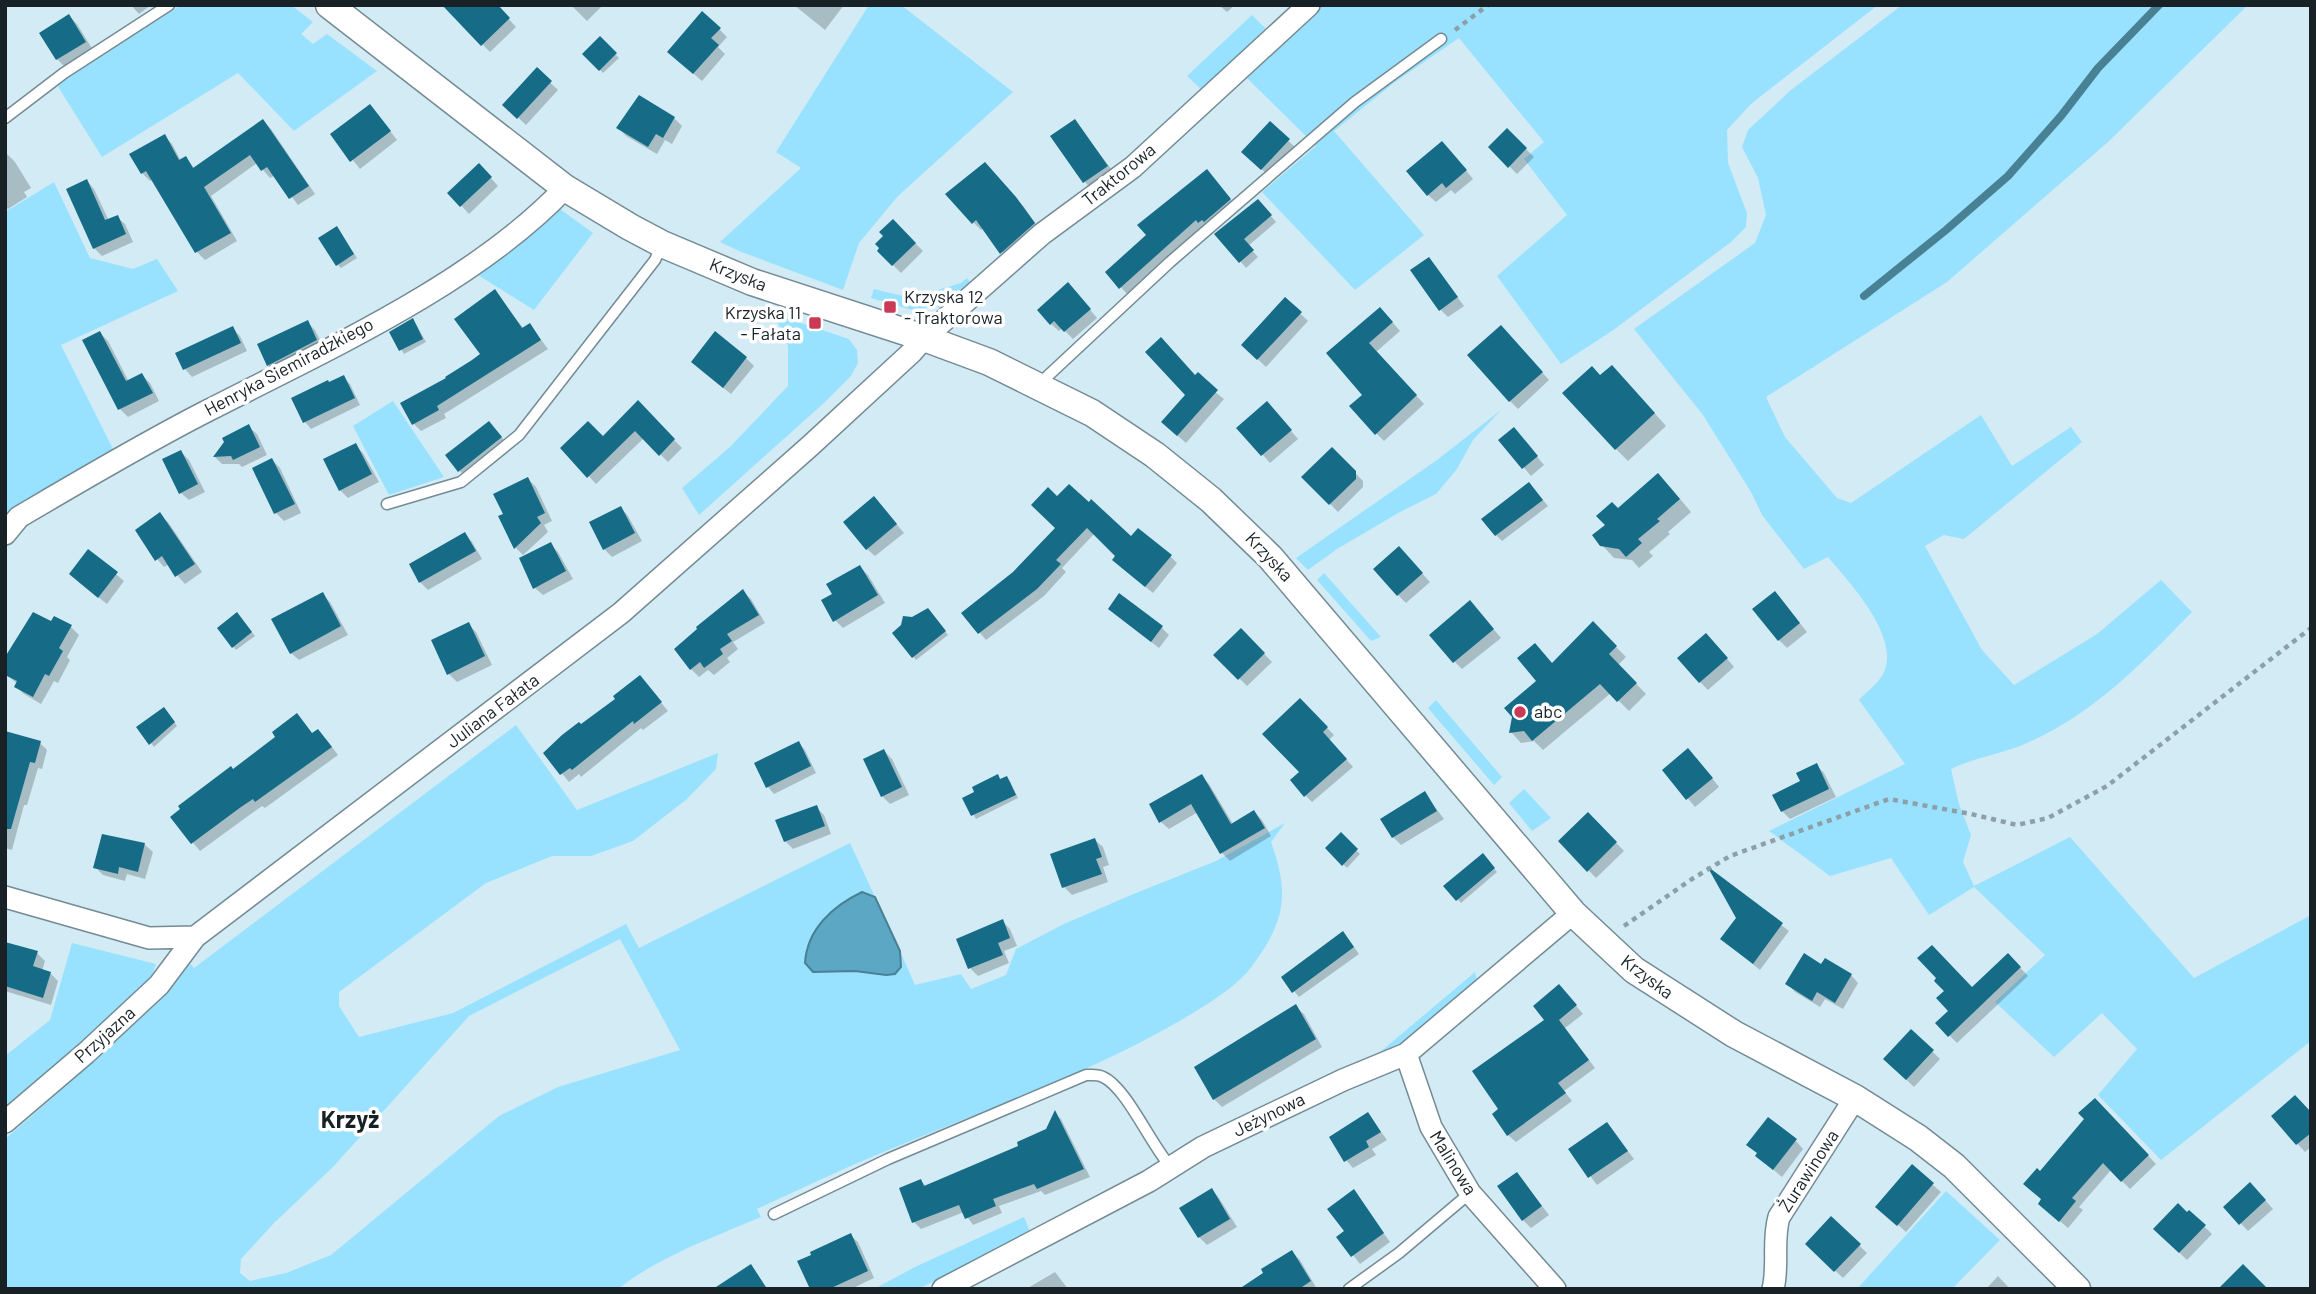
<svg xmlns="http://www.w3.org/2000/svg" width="2316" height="1294" font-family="Barlow,sans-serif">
<rect width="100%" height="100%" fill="#d3ebf5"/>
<path fill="#99e2ff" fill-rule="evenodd" d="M181 5H291L313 22 301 34 313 44 327 34 377 71 294 131 238 73 102 157 57 85Z
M869 5H901L1013 92 898 196 859 243 843 290 739 251 720 242 801 168 776 152Z
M1321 5H1878L1752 103 1727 130 1728 163 1747 213 1746 227 1731 242 1612 331 1561 364 1497 276 1567 215 1524 159 1544 142 1459 38 1395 82 1334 131 1424 235 1355 290 1262 192 1316 146 1247 78Z
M1902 5H2248L2108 142 1947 282 1766 397 1785 437 1837 498 1851 503 1981 415 2012 466 2071 427 2082 442 1964 539 1944 535 1925 546 1982 650 2014 685 2097 634 2161 580 2192 612C2141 664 2095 713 2027 743 2003 754 1975 757 1951 769L1959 804 1971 835 1963 862 1974 886 2070 837 2194 978 2311 915V1041L2161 1160 2098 1095 2137 1049 2102 1013 2054 1057 1995 1002 2045 955 1974 887 1929 915 1891 858 1830 876 1769 831 1905 764 1859 700C1866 692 1876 685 1882 676 1904 640 1849 582 1828 557L1804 569 1762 515 1751 492 1703 415 1634 329 1755 243 1766 215 1758 178 1742 147 1748 130 1791 90Z
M1252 15 1267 30 1204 92 1187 76Z
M54 182 90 258 133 269 157 259 178 291 61 345 115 453 5 515V212Z
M560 209 593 233 534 310 473 272Z
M967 278 973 285 942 310 936 305 916 311 871 298 874 289 911 298 961 283Z
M774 314 849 339 857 350 858 363 851 376 824 403 699 515 682 488 730 447 788 386V346Z
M393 401 444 477 389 495 353 426Z
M1501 410 1473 440 1457 469 1436 494 1400 512 1337 549 1308 570 1296 558 1437 460Z
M1324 573 1381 637 1371 641 1317 580Z
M1436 700 1502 777 1494 785 1428 708Z
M516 725 577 810 718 753 716 769 687 799 633 841 591 856H552L486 883 339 992V1006L359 1037 453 1013 626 924 639 948 850 843 875 897 862 892C833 906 821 921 806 949L813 972 855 971 886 975 895 974 901 967 900 951 915 985 961 974 971 989 1006 975 1016 949 1064 924 1131 895 1216 861 1285 823 1271 842C1291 897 1284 924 1249 970 1234 989 1197 1011 1176 1023 1090 1072 999 1105 908 1142 857 1162 807 1186 757 1209L761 1217C712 1238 660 1256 618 1289H5V1139C69 1084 134 1027 189 962L194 968ZM620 939 680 1050 558 1087 499 1116 331 1255 286 1273 250 1281 240 1273 241 1259 274 1223 333 1167 469 1016Z
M1524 789 1551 818 1532 831 1509 803Z
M72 943 156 964 151 978 100 1029 5 1109V1056L50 1020Z
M1475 972 1478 984 1422 1033 1379 1053Z
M1946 1191 2000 1240 1952 1289H1857Z
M1024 1217 1031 1234 918 1289H874L915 1267Z"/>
<path fill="#5ca8c4" stroke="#488094" stroke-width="2" d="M862 892 875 897 900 951 901 967 895 974 886 975 855 971 813 972 805 963C807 929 833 906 862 892Z"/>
<path fill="#0003" d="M131 5H151L139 14Z
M496 5 516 27 490 52 447 8Z
M571 5H603L587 21Z
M794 5H844L825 30Z
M1219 5H1235L1227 12Z
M69 16 77 24 93 50 65 67 57 59Z
M719 29 727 37 718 47 725 54 702 81 677 59Z
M600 39 619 58 603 73 585 54Z
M537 70 558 90 526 125 505 105Z
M640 98 674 118 682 126 672 144 665 140 657 154 626 136 619 128Z
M377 114 397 140 360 169 332 134Z
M263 121 271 129 315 194 298 205 275 175 270 178 257 163 211 196 237 241 205 260 197 252 153 179 150 181 142 173 165 137 172 144 181 161 186 158 195 169Z
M1075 121 1115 174 1092 190 1085 182Z
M1270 124 1296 148 1270 177 1252 160Z
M1507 130 1534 157 1517 174 1490 147Z
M1450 151 1473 179 1455 194 1451 190 1436 202 1428 195Z
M7 154 15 162 31 188 24 192 27 197 8 209 5 206V156Z
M479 165 498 186 469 214 450 193Z
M992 172 1024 207 1041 232 1009 260 983 228 981 230 973 222Z
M1214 179 1237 208 1128 295 1107 272Z
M87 181 94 189 109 221 117 217 125 224 133 242 102 256 94 248Z
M1263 207 1276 222 1248 246 1258 257 1246 268 1217 234Z
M893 221 923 251 901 273 879 251Z
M340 232 357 258 341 268 338 265Z
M1429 259 1464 306 1448 317 1441 310Z
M494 291 524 329 530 325 548 349 444 414 446 418 421 431 414 424 448 379 483 355Z
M1075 292 1097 318 1073 339 1062 328 1059 331 1051 324Z
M1286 300 1308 321 1266 367 1243 345Z
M1388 317 1400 331 1376 352 1424 404 1384 441 1376 433 1364 395 1329 354Z
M307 322 315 330 324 348 276 373 268 365Z
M416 324 426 342 404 354 391 333Z
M232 328 240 336 247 351 192 377 185 369Z
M100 333 108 341 129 382 142 375 150 383 159 401 128 417 120 409Z
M1509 335 1549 380 1518 409 1510 401Z
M746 358 754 366 731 394 701 370Z
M343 377 350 384 360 405 311 429 305 422 330 384Z
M1196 377 1224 399 1186 443 1171 430Z
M1600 377 1624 379 1666 426 1628 461 1616 449Z
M638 403 682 448 668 462 644 438 596 484 563 448 603 438Z
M1275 412 1298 439 1270 463 1239 428Z
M249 427 257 434 267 455 242 467 239 464H222L215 457Z
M497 431 508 446 467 478 459 470Z
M1521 437 1544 465 1531 476 1500 440Z
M355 445 363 453 379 482 348 498 340 490Z
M1332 449 1363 481V487L1338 512 1304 477Z
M181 452 189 460 205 492 189 500 181 493Z
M272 460 280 468 301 513 284 521 276 513 254 469Z
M528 479 536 487 552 521 544 525 548 532 523 555 516 548 501 516 505 514Z
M1529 484 1548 506 1502 541 1496 535Z
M1670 487 1691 512 1668 532 1670 534 1649 552 1653 556 1639 568 1632 560 1614 558 1602 545 1607 525 1618 510Z
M1058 499 1131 539 1170 556 1177 563 1153 593 1121 567 1117 556 1094 534 1062 568 1066 572 1044 596 986 640 963 613 1014 573 1057 528Z
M881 506 904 533 875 556 867 549Z
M621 508 628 516 642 541 612 557 604 549Z
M160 515 168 522 202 572 185 584 168 565 164 567 157 559Z
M465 534 472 542 482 559 428 590 420 582Z
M550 544 558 552 573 579 543 595 535 588Z
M89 551 124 581 107 604 79 582Z
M1406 556 1430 582 1406 603 1398 595Z
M860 567 868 575 885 603 843 628 835 620 834 595Z
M743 592 751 599 765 623 733 642 738 649 727 658 730 662 714 675 708 670 699 677 691 669Z
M322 594 330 602 348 635 299 660 291 653Z
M1782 601 1807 632 1787 648 1779 640Z
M1478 611 1501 638 1462 669 1455 662Z
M931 614 948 635 916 660 913 656V619Z
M1118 616 1162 628 1169 635 1159 648Z
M241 618 255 636 236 650 219 628Z
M51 623 71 627 79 635 67 657 70 660 58 683 54 681 41 704 24 694 16 687 18 684 5 674Z
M468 624 476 632 492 665 457 682 449 674Z
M1593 624 1626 657 1618 665 1646 694 1629 711 1611 693 1543 750 1534 741 1521 743 1511 732 1539 681 1553 664Z
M1241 630 1272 662 1247 686 1216 655Z
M1714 643 1734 667 1708 690 1700 682Z
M640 677 668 711 643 730 641 728 581 777 579 774 569 782 545 753 617 699Z
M1300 700 1334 735 1329 740 1353 767 1312 802 1305 795 1301 772Z
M167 712 177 726 154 747 151 743Z
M5 732 40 743 47 750 42 769 38 768 27 805H24L12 850 5 848Z
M313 735 326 739 338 755 265 808 262 806 200 851 172 818 234 771Z
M799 743 805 750 816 773 774 794 768 787Z
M884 751 892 759 909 795 890 804 882 796Z
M1696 758 1719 787 1695 807 1664 770Z
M1816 765 1824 773 1836 797 1790 819 1782 811Z
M997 776 1001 780 1007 778 1010 781 1018 798 976 819 964 798 976 793Z
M1201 776 1209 784 1233 824 1254 812 1262 820 1271 836 1230 861 1222 853 1198 812 1169 829 1161 822Z
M1425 794 1444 819 1401 845 1393 837Z
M816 807 824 815 831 834 793 849 785 841Z
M1588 814 1624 851 1596 878 1560 841Z
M1341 835 1360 854 1347 868 1327 848Z
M103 836 145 845 153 852 145 879 127 874 125 881 103 875 95 867Z
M1095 840 1103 847 1109 865 1103 867 1108 882 1072 895 1064 887Z
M1483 855 1497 872 1461 903 1446 886Z
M1713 872 1789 931 1760 970 1722 939 1738 919Z
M1002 921 1010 929 1017 946 1004 951 1009 963 978 976 970 968Z
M1349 940 1359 954 1299 997 1294 991Z
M5 946 37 953 45 961 42 971 50 973 58 981 51 1005 5 991Z
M2008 955 2028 976 1957 1043 1937 1023Z
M1822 966 1851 975 1858 983 1843 1009 1825 999 1820 1007 1795 992 1788 984Z
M1566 994 1583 1014 1565 1028 1595 1068 1564 1091 1572 1101 1516 1142 1508 1135 1501 1110 1547 1020Z
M1296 1007 1304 1014 1322 1047 1222 1107 1214 1099Z
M1911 1031 1940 1059 1914 1087 1885 1059Z
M2095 1100 2156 1164 2130 1189 2111 1170 2079 1207 2083 1210 2068 1228 2048 1211 2043 1200 2041 1173 2086 1119Z
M1055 1113 1061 1119 1090 1177 1045 1195 1041 1191 999 1206 1002 1213 973 1225 964 1212 921 1229 914 1222 921 1181 927 1187 1021 1147 1048 1131Z
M1368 1114 1387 1140 1372 1149 1376 1155 1353 1168 1346 1160Z
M2311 1114V1147L2305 1152 2273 1117Z
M1607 1124 1634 1159 1597 1185 1570 1149Z
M1796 1141 1803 1149 1782 1177 1757 1156Z
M1912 1167 1941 1192 1906 1232 1886 1214Z
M1517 1174 1549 1215 1531 1228 1523 1220Z
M1212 1190 1219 1198 1237 1227 1207 1245 1199 1237Z
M1354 1192 1390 1242 1360 1264 1339 1237 1346 1232Z
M2258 1192 2273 1209 2248 1231 2225 1207Z
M2189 1212 2212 1234 2187 1260 2155 1229Z
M1831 1218 1867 1253 1843 1278 1807 1244Z
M851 1236 858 1242 874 1278 851 1289H812Z
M1292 1252 1300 1260 1317 1289H1242Z
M751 1266 768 1289H717Z
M1055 1272 1068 1289H1026Z
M1998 1276 2010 1289H1986Z"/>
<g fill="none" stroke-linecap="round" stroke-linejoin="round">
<path stroke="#488094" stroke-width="8" d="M1864 296 1946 230 2008 176 2061 116 2098 68 2159 5"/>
</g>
<path fill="#166c86" d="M442 5H498L510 18 481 46Z
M702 11 721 28 711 38 719 45 693 74 667 52Z
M69 14 86 42 56 60 39 33Z
M600 36 617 53 599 71 582 54Z
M537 67 552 81 517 119 502 105Z
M639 95 675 117 663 138 656 134 648 147 616 128Z
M370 104 391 131 350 162 330 134Z
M263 119 309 186 289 199 267 167 261 171 250 155 204 187 231 233 195 253 146 171 141 174 129 154 165 134 179 160 186 156 193 168Z
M1075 119 1108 166 1083 183 1050 136Z
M1270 121 1290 139 1261 170 1241 152Z
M1507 128 1527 148 1508 168 1488 147Z
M1442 141 1467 170 1446 188 1442 183 1427 196 1406 171Z
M985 162 1016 197 1035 223 1000 254 976 220 972 224 945 194Z
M479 163 492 177 460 207 447 193Z
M1207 169 1231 199 1204 222 1202 220 1198 223 1196 220 1119 289 1105 272 1146 235 1137 225Z
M87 179 105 220 118 215 126 234 93 249 66 189Z
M1258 199 1272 215 1244 239 1254 250 1239 263 1214 234Z
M893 219 916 243 892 266 877 251 879 248 875 244 883 236 879 232Z
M337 226 354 254 336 266 318 238Z
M1429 257 1458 297 1439 311 1410 270Z
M1068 282 1091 309 1064 332 1054 321 1050 325 1037 310Z
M495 289 522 328 530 323 541 340 437 406 439 410 412 425 400 403 446 378 445 377 472 360 475 363 472 360 480 354 454 319Z
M1285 297 1302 312 1257 360 1241 345Z
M1380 307 1393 322 1369 343 1417 395 1375 435 1349 406 1362 395 1326 353Z
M413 318 423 339 399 351 389 332Z
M308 320 317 340 267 366 257 344Z
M1501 325 1543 372 1509 402 1467 355Z
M233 326 241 343 183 370 175 353Z
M100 331 126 381 142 373 153 393 118 410 82 340Z
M715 331 747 357 723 388 691 362Z
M1161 337 1195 375 1198 372 1218 390 1177 436 1161 422 1185 395 1145 352Z
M1612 365 1655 413 1615 450 1562 393 1592 366 1600 375Z
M344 375 355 398 303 423 291 398 328 380 329 382Z
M638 400 675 439 659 456 635 431 587 478 560 448 588 421 603 436Z
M1267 401 1292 430 1261 456 1236 428Z
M489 421 502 437 458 472 445 455Z
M249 424 260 447 233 460 231 456 213 457 224 442 222 438Z
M1514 427 1538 456 1522 469 1498 440Z
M356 443 372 474 339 491 323 459Z
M1332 447 1356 471V479L1329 505 1301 477Z
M181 450 198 484 179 494 162 459Z
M272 458 295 504 274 514 252 468Z
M1658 473 1680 499 1657 519 1660 521 1638 539 1642 543 1626 557 1619 549 1600 546 1592 535 1605 525 1596 516 1612 502 1618 508Z
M528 477 545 513 537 517 541 523 514 549 498 516 503 514 493 494Z
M1529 482 1543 500 1495 536 1481 519Z
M1069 484 1089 502 1091 499 1131 536 1138 528 1172 555 1145 587 1112 560 1115 556 1087 528 1056 560 1061 564 1037 589 978 634 961 613 1013 572 1055 528 1031 505 1048 487 1057 496Z
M874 496 897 524 866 550 843 522Z
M621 506 635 533 603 550 589 522Z
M160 512 195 564 175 577 162 556 155 561 135 530Z
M465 532 476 551 419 583 409 564Z
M551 542 566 571 533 589 519 558Z
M1399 546 1423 573 1397 596 1373 569Z
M88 549 118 572 98 598 69 574Z
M860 565 878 595 833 622 821 600 832 594 826 584Z
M743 589 759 615 727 634 732 641 720 649 723 654 704 668 700 662 690 670 674 649 697 629 696 627Z
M1775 591 1800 623 1778 641 1752 609Z
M323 592 341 626 290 654 271 619Z
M1119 593 1163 626 1151 642 1108 609Z
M1470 600 1494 629 1453 663 1429 635Z
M928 608 946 631 912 658 892 633 901 625 903 616 912 617Z
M33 612 51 621 54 616 72 625 59 648 63 651 49 676 45 674 33 697 14 687 17 681 5 675V657Z
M237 612 252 632 232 648 217 628Z
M1593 621 1617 646 1609 654 1637 683 1617 702 1600 684 1532 741 1524 731 1509 733 1512 717 1504 708 1536 681 1517 658 1535 643 1552 663Z
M469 622 485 656 447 675 431 640Z
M1241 628 1265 653 1238 680 1213 655Z
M1706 633 1728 658 1699 683 1677 658Z
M640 675 662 702 634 724 633 721 572 770 570 768 560 775 543 753 562 735 579 722 581 724 615 699 613 696Z
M1300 698 1328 727 1323 732 1347 759 1304 797 1290 780 1299 772 1262 734Z
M164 707 175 722 149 745 136 727Z
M297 713 312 733 318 729 332 747 255 802 253 799 241 807 191 844 170 817 180 809 178 806 231 766 233 769 275 737 272 732Z
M5 731 41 741 35 763 30 762 11 829H5Z
M799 741 811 766 766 788 754 763Z
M1688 748 1713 778 1686 800 1662 770Z
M884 749 902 787 881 797 863 759Z
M1817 763 1829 789 1781 812 1772 795 1800 781 1796 773Z
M998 774 1000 779 1007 776 1016 795 971 816 962 798 974 792 972 787Z
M1202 774 1231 824 1254 810 1265 828 1220 854 1191 804 1159 823 1149 804Z
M1425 791 1437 811 1392 838 1380 819Z
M817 805 825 826 784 842 775 820Z
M1588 812 1617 842 1587 872 1558 841Z
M1341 832 1358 849 1342 866 1325 848Z
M102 834 145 843 138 872 119 867 118 874 93 868Z
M1095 838 1102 857 1096 859 1102 874 1062 888 1050 854Z
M1483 853 1495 868 1456 901 1443 886Z
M1707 866 1783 923 1753 964 1720 939 1736 918Z
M1003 919 1010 938 998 943 1003 955 968 969 956 939Z
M1343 931 1354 947 1292 993 1281 977Z
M5 942 38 951 33 966 51 972 43 998 5 986Z
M1932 945 1972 987 2008 953 2021 967 1948 1037 1935 1023 1948 1011 1936 998 1944 991 1934 981 1936 978 1917 958Z
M1804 953 1821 964 1825 958 1852 974 1835 1003 1817 992 1812 1001 1785 984Z
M1559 984 1577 1005 1559 1020 1589 1060 1558 1083 1566 1093 1507 1136 1492 1114 1498 1109 1472 1071 1544 1020 1533 1006Z
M1296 1004 1316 1039 1213 1100 1194 1067Z
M1911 1029 1934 1050 1906 1080 1883 1059Z
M2295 1095 2311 1112V1133L2296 1145 2271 1116Z
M2095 1098 2149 1155 2121 1182 2103 1163 2072 1198 2076 1201 2059 1222 2038 1204 2041 1199 2023 1184 2037 1168 2040 1171 2084 1119 2078 1113Z
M1055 1110 1084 1169 1037 1189 1034 1184 993 1199 996 1206 965 1219 959 1205 912 1223 899 1188 921 1179 924 1186 1018 1146 1017 1142 1046 1129Z
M1368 1112 1381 1132 1366 1141 1369 1147 1344 1162 1329 1137Z
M1768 1117 1797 1139 1773 1170 1755 1156 1757 1153 1746 1145Z
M1607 1122 1628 1151 1588 1178 1568 1149Z
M1912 1164 1934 1183 1897 1226 1875 1207Z
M1517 1172 1542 1206 1522 1221 1497 1186Z
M2250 1182 2266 1200 2239 1225 2223 1207Z
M1212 1188 1230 1219 1198 1238 1179 1208Z
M1354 1189 1384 1233 1351 1257 1336 1237 1344 1231 1327 1209Z
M2178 1203 2187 1212 2189 1210 2206 1225 2179 1253 2153 1229Z
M1831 1216 1861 1244 1834 1272 1805 1244Z
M851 1233 868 1271 829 1289H810L797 1261 811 1255 810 1252Z
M1292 1250 1311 1281 1299 1289H1239L1263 1273 1261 1269Z
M751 1264 767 1289H713Z
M2243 1264 2268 1289H2218Z"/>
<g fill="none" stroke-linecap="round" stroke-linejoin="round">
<g stroke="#748b94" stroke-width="13">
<path id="service" d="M5 118 64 73 169 5
M1038 385 1170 262 1355 102 1441 39
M387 504 461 482 519 435 655 260 662 245
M774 1214 888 1159 1086 1075C1092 1075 1098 1074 1103 1077 1126 1087 1151 1145 1170 1166
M1349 1289 1399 1253 1470 1193"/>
</g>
<g stroke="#748b94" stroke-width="24">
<path id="minor" d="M5 534 19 517C82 480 144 443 209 410 326 350 474 284 565 188
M5 897 149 938 195 937
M1406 1054 1431 1127 1470 1193 1555 1289
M5 1122 86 1053 159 985 195 937 621 613 810 446 912 352 924 338 1042 234 1133 167 1309 5
M943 1289 1149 1181 1203 1147 1343 1080 1406 1054 1573 913
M1773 1289C1779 1265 1772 1241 1779 1217L1855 1098"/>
</g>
<g stroke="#748b94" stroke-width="29">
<path id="tertiary" d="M329 5 565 188 630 227 662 244 752 282 924 338 989 362 1092 413 1155 455 1211 500 1270 557 1573 913 1634 970 1734 1034 1855 1098 1918 1138 1954 1166 2077 1289"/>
</g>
<path stroke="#8d9fa7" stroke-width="4.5" stroke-dasharray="5 5" stroke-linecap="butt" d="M1455 30 1488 5
M1624 926 1692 879 1730 856 1889 799 1971 814 2017 825 2048 818 2107 786 2311 628"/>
<use href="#service" stroke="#fff" stroke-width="10"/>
<use href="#minor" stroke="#fff" stroke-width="21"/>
<use href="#tertiary" stroke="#fff" stroke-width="26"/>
</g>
<g fill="#ca3955" stroke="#fff" stroke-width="2.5">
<rect x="883" y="300" width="14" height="14" rx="3.5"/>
<rect x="808" y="316" width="14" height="14" rx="3.5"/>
<circle cx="1520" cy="712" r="7"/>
</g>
<g text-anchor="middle" stroke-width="7" stroke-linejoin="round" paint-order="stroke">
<g font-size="18" fill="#182125" stroke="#fff">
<text transform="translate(1119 175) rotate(-39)" y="6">Traktorowa</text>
<text transform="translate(738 275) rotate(22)" y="6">Krzyska</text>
<text transform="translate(289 367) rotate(-28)" y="6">Henryka Siemiradzkiego</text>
<text transform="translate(1269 557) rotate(47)" y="6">Krzyska</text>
<text transform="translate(493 711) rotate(-37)" y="6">Juliana Fałata</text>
<text transform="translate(1647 977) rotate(37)" y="6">Krzyska</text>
<text transform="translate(105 1035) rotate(-42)" y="6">Przyjazna</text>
<text transform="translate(1269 1115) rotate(-26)" y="6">Jeżynowa</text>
<text transform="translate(1453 1163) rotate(58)" y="6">Malinowa</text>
<text transform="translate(1809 1171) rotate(-57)" y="6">Żurawinowa</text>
</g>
<g font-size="18" fill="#182125" stroke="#fff" text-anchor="start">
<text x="904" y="303">Krzyska 12<tspan x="904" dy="21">- Traktorowa</tspan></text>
<text x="801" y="319" text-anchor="end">Krzyska 11<tspan x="801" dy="21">- Fałata</tspan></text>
<text x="1534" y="718">abc</text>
</g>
<g font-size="24" font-weight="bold" fill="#182125" stroke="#fff">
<text x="350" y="1128">Krzyż</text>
</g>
</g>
<rect width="2316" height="1294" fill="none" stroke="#182125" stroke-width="14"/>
</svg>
